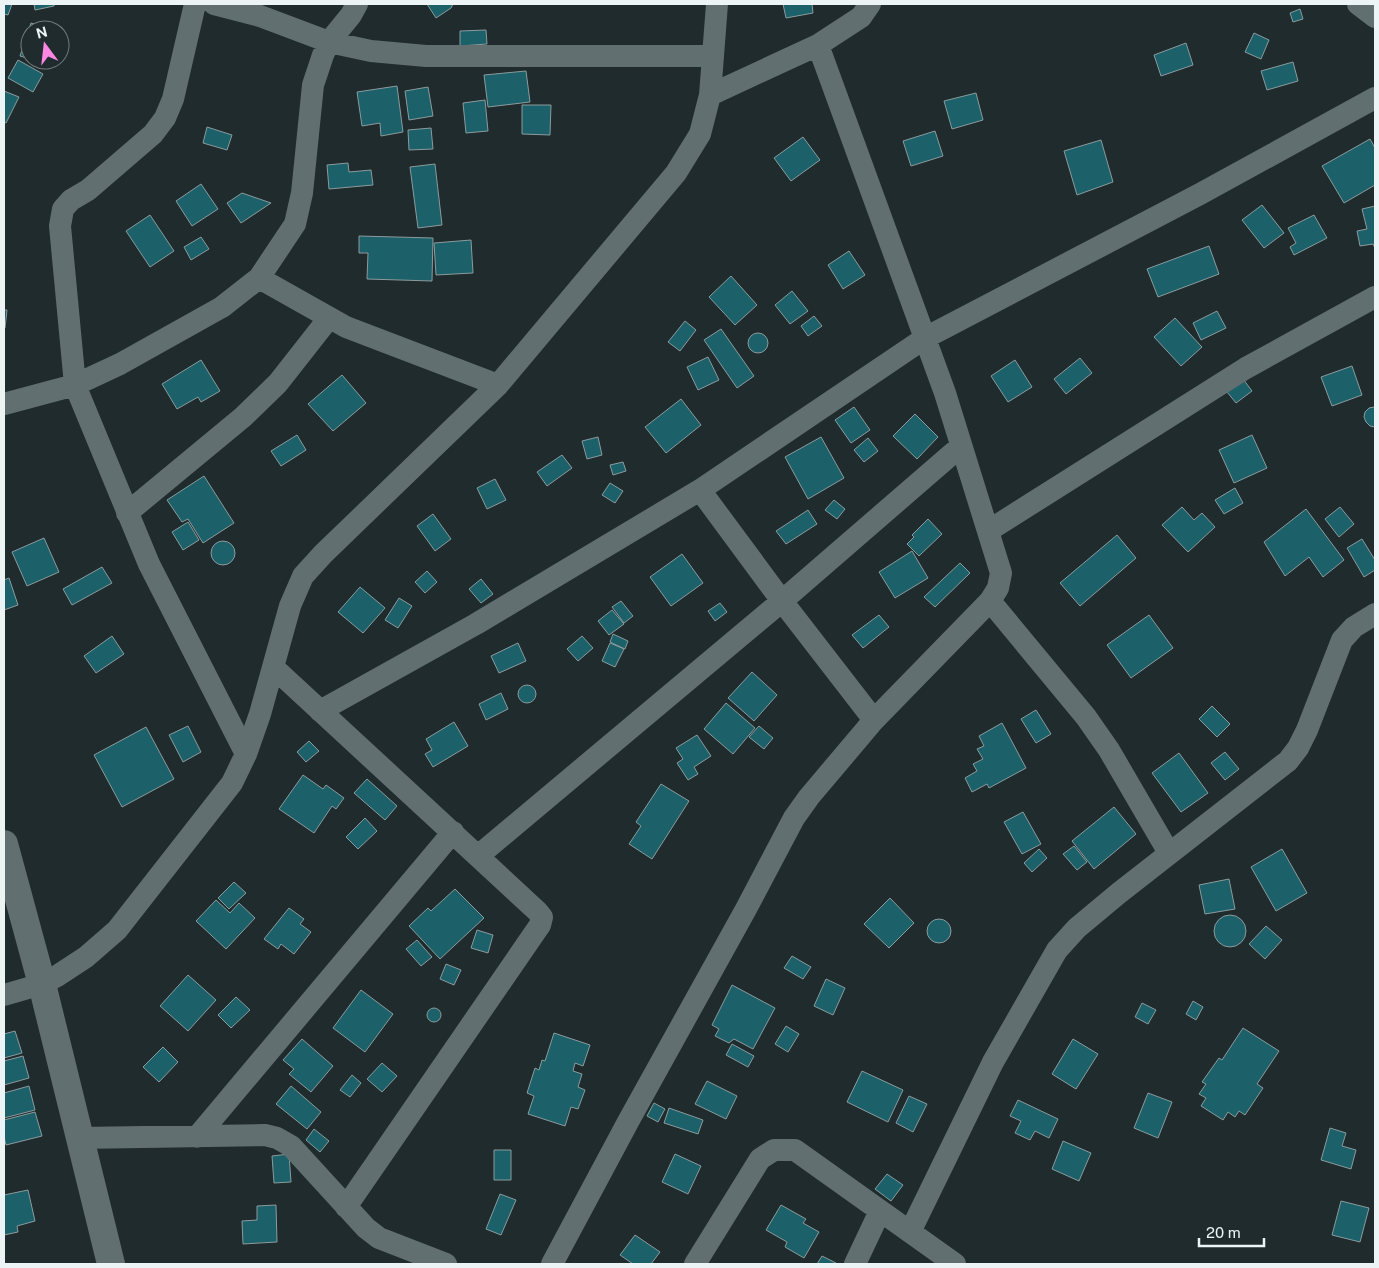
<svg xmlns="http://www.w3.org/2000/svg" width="1379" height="1268" font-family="'Public Sans',sans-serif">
<rect width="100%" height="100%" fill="#1f2b2d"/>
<path fill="#1c616a" stroke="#8c9b9d" d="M4 4H12L8 15 4 14Z
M34 4H54V6L35 10Z
M427 4H453L451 8 436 18Z
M783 4H812L813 13 786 18Z
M1300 9 1303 19 1293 22 1290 13Z
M31 23 52 30H30V59L20 56Z
M486 30 487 44 460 46V31Z
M1254 33 1269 40 1261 59 1245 52Z
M1186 43 1193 65 1161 76 1154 55Z
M18 60 43 74 33 92 8 78Z
M32 60H48L46 65Z
M1293 62 1298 81 1267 90 1261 71Z
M526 71 530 102 488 107 484 75Z
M397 86 403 132 381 136 380 123 362 126 357 92Z
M428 87 433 116 409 120 405 91Z
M4 91 19 97 6 123 4 122Z
M976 93 983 120 952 129 944 101Z
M485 100 488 131 466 133 463 103Z
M522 105H551L550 135 522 134Z
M207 127 232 135 227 150 203 143Z
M431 128 433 149 409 150 408 130Z
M935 131 943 156 911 166 903 141Z
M803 137 820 160 791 181 774 158Z
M1370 139 1375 148V185L1344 203 1322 166Z
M1101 140 1113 182 1077 195 1064 151Z
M348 163 349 172 371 170 373 185 329 189 327 165Z
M435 164 442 225 418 228 410 167Z
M201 184 218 209 192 226 176 201Z
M242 193 271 203 241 223 227 203Z
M1262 205 1284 233 1264 248 1242 220Z
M1375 206V248L1373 244 1360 246 1357 231 1367 229 1362 209Z
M150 215 174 251 150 267 126 231Z
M1314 215 1327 238 1294 255 1290 247 1296 243 1288 228Z
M359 236 433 238 432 281 367 279 368 253H359Z
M201 237 209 249 191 260 184 247Z
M471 240 473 273 436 275 434 243Z
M1209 246 1219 274 1158 297 1147 269Z
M849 251 865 275 843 289 828 265Z
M731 276 757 305 735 325 709 297Z
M792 291 808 311 790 324 775 305Z
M4 310H7L5 328 4 327Z
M1217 311 1226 328 1201 340 1193 323Z
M814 316 822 326 808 336 801 326Z
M1175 318 1202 347 1181 366 1154 337Z
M685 321 696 330 680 351 668 342Z
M721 329 754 376 737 388 704 340Z
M748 343a10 10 0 1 1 20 0a10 10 0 1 1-20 0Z
M708 357 719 380 698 390 687 367Z
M1080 358 1092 373 1066 394 1054 379Z
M201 360 220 391 201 402 198 397 177 409 162 384Z
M1015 360 1032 387 1008 402 991 376Z
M1352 366 1362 395 1332 406 1321 377Z
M342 375 366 403 333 431 308 404Z
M1243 379 1252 391 1236 403 1227 392Z
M681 399 701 425 666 453 645 427Z
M854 407 870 430 851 443 835 420Z
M1374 407H1375V427L1370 426 1366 422 1364 417 1365 412 1369 408Z
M915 414 938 437 917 459 893 436Z
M297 435 306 450 281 466 271 451Z
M1252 435 1267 468 1234 483 1219 450Z
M598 437 602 455 587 459 582 441Z
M821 437 844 478 808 499 785 457Z
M868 438 878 451 864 462 854 450Z
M562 455 572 468 547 486 537 472Z
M623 462 626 471 613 475 610 465Z
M204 476 234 523 203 543 188 519 182 522 167 500Z
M495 479 506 500 487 509 477 488Z
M610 483 623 491 615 503 602 495Z
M1235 488 1243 503 1224 514 1215 500Z
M834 500 845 509 837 519 825 510Z
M1182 507 1194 520 1202 513 1215 527 1188 552 1162 525Z
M1340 507 1354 524 1339 537 1325 519Z
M1306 509 1344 560 1323 577 1309 557 1285 576 1264 542Z
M808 510 817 524 786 544 776 531Z
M433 514 451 539 435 551 417 526Z
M928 519 942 534 919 556 907 544 914 537 912 535Z
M188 522 199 540 183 550 172 532Z
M1117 535 1136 558 1080 606 1060 583Z
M44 538 59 572 27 586 12 552Z
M1362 539 1375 560V570L1364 577 1347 548Z
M211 553a12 12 0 1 1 24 0a12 12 0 1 1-24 0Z
M912 551 928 578 895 598 879 572Z
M682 554 703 583 671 606 650 577Z
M960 563 970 573 935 607 924 597Z
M102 567 112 583 72 605 63 589Z
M427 571 437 582 425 593 415 582Z
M9 578 18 605 4 610V580Z
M481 579 493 594 481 603 469 589Z
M360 587 385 608 363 633 338 612Z
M399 598 412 606 398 628 385 620Z
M621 601 633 616 624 623 612 607Z
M720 603 727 612 715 621 708 611Z
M612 610 624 624 609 635 598 621Z
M879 615 889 627 863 648 852 635Z
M1149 615 1173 648 1131 678 1107 645Z
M613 634 628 641 625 649 610 642Z
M112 636 124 654 96 673 84 656Z
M582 636 593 648 578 661 567 649Z
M518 643 526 661 499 673 491 656Z
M610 643 624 649 615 667 602 661Z
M752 672 777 695 754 721 728 698Z
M518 694a9 9 0 1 1 18 0a9 9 0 1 1-18 0Z
M501 693 508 709 486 720 479 704Z
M726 703 755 728 733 754 704 729Z
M1212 706 1230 724 1217 737 1199 719Z
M1036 710 1051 734 1036 743 1021 719Z
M454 722 468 746 433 767 425 754 432 750 426 739Z
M1002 723 1026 768 989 788 987 784 972 792 965 778 977 771 973 764 983 759 977 749 984 746 979 736Z
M188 726 201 752 183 762 169 735Z
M759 726 773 738 764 749 749 737Z
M146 727 174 779 122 807 94 755Z
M697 735 711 756 694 767 698 774 688 780 677 763 683 759 676 748Z
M309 741 319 751 306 762 297 752Z
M1225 752 1239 769 1225 780 1211 763Z
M1179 753 1208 793 1181 812 1152 773Z
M303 775 323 789 326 785 344 798 336 809 332 806 314 833 279 809Z
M367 779 397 806 385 820 354 793Z
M661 784 689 801 652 859 629 844 641 826 636 822Z
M1114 807 1136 834 1094 869 1072 841Z
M1023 812 1041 844 1022 854 1004 822Z
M365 818 377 831 358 849 346 837Z
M1074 846 1087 862 1077 870 1063 854Z
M1039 849 1047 858 1032 872 1024 863Z
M1282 849 1307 893 1276 911 1251 867Z
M1229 879 1235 909 1205 914 1199 885Z
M234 882 246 893 229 909 218 898Z
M455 889 484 918 440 959 409 926 428 908 431 911Z
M890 898 914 923 889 948 864 924Z
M216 900 230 913 239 903 255 918 226 949 196 921Z
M289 908 304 919 300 924 311 932 294 954 281 944 278 949 264 939Z
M1214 931a16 16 0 1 1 32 0a16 16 0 1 1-32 0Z
M927 931a12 12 0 1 1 24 0a12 12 0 1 1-24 0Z
M1266 926 1282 940 1265 959 1249 944Z
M477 930 493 935 488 953 471 948Z
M417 940 432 957 421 966 406 949Z
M792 956 811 967 803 979 784 968Z
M446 964 461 970 454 985 440 979Z
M188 975 216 1000 188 1031 160 1006Z
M826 979 845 988 833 1015 814 1006Z
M732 985 775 1008 753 1049 734 1039 729 1043 715 1036 719 1029 712 1025Z
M361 990 393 1014 365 1052 333 1028Z
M236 997 250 1010 231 1028 218 1015Z
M1193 1001 1203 1007 1196 1020 1186 1014Z
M1142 1003 1156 1010 1148 1024 1135 1017Z
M427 1015a7 7 0 1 1 14 0a7 7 0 1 1-14 0Z
M786 1026 799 1034 788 1052 775 1044Z
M1243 1028 1279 1051 1257 1084 1263 1088 1245 1115 1239 1111 1235 1117 1228 1112 1223 1120 1201 1106 1206 1098 1199 1094 1206 1084 1202 1082 1219 1058 1222 1060Z
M15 1031 22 1053 4 1058V1034Z
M554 1033 590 1045 583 1066 575 1063 573 1071 582 1074 578 1087 585 1090 578 1109 571 1107 565 1126 528 1114 534 1096 527 1093 535 1068 539 1070 542 1060 545 1061Z
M302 1039 333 1066 311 1092 289 1074 294 1069 283 1060Z
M1073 1039 1098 1054 1076 1089 1052 1074Z
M732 1044 754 1056 748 1067 726 1055Z
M163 1047 178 1062 159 1082 143 1067Z
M23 1056 29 1078 4 1085V1061Z
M382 1063 397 1076 382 1092 367 1079Z
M862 1071 903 1090 888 1122 847 1102Z
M352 1075 361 1083 350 1097 340 1090Z
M707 1081 737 1096 726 1119 695 1104Z
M29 1086 35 1110 4 1118V1093Z
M291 1086 321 1112 307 1129 276 1104Z
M1148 1093 1172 1102 1158 1138 1134 1128Z
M909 1096 927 1104 913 1132 896 1123Z
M1018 1100 1058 1119 1049 1138 1035 1131 1030 1140 1015 1133 1021 1121 1010 1116Z
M654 1103 665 1109 658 1122 647 1116Z
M669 1108 703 1120 698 1134 664 1123Z
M35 1112 42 1136 6 1145 4 1137V1120Z
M1330 1128 1346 1133 1342 1146 1356 1150 1351 1169 1321 1160Z
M314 1129 329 1141 320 1152 306 1140Z
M1063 1141 1091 1153 1079 1181 1052 1169Z
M494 1150H511V1180H494Z
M289 1154 291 1182 274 1183 272 1156Z
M675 1154 701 1166 688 1194 662 1182Z
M887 1174 903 1185 891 1201 875 1189Z
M28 1190 35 1221 17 1226 18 1232 4 1235V1195Z
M500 1194 516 1200 501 1235 486 1229Z
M1341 1201 1369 1208 1360 1242 1332 1235Z
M276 1205 277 1242 243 1244 242 1221 257 1220V1206Z
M781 1205 806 1219 803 1223 819 1232 804 1258 785 1247 787 1242 766 1230Z
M635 1235 660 1252 651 1264H633L620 1255Z
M822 1256 836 1263 835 1264H817Z"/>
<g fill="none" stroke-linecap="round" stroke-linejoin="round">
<path stroke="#616f71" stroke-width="22" d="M195 4 173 99 165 118 153 134 88 190 71 200 63 209 60 226 75 385 149 564 246 754
M214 4 260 16 329 42 371 51 426 56H713
M1358 4 1375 17
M710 95 818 45 861 17 870 4
M259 278 346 327 498 385
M4 404 75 385 120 364 222 307 259 278 295 224 302 193 313 85 323 55 329 42 351 15 357 4
M700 490 782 601 874 720
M127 513 243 417 278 383 329 318
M988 531 1246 368 1375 297
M990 601 1086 717 1109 750 1169 853
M273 667 537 911 542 917 540 925 346 1207
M320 711 476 624 700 490 925 338 1200 194 1375 98
M478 856 782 601 961 446
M4 995 42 984 57 976 86 957 117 930 232 783 246 754 260 714 290 606 303 576 323 554 498 385 676 173 700 134 710 95 717 4
M197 1137 453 832
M79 1138 265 1135 277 1138 291 1146 366 1228 379 1238 446 1264
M910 1232 993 1062 1057 950 1077 928 1119 893 1288 761 1298 748 1307 730 1342 640 1354 627 1375 614
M552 1264 629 1120 746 909 794 818 809 797 874 720 990 601 998 588 1001 573 945 393 818 45
M695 1264 760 1159 774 1150H795L955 1264
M855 1264 880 1211"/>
<path stroke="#616f71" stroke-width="28" d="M4 844 42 984 111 1264"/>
</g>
<rect width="1379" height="1268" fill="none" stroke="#ecf4f5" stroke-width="10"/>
<g transform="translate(45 45) rotate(345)"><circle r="24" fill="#1f2b2d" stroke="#717b7d"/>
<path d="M0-4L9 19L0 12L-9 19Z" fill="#fd86e3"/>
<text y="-8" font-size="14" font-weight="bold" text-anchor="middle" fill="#ecf4f5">N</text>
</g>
<path d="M1199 1238v8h65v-8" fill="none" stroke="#ecf4f5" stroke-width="2.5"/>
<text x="1206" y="1238" font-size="15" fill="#ecf4f5" stroke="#1f2b2d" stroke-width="4" paint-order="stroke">20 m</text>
</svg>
